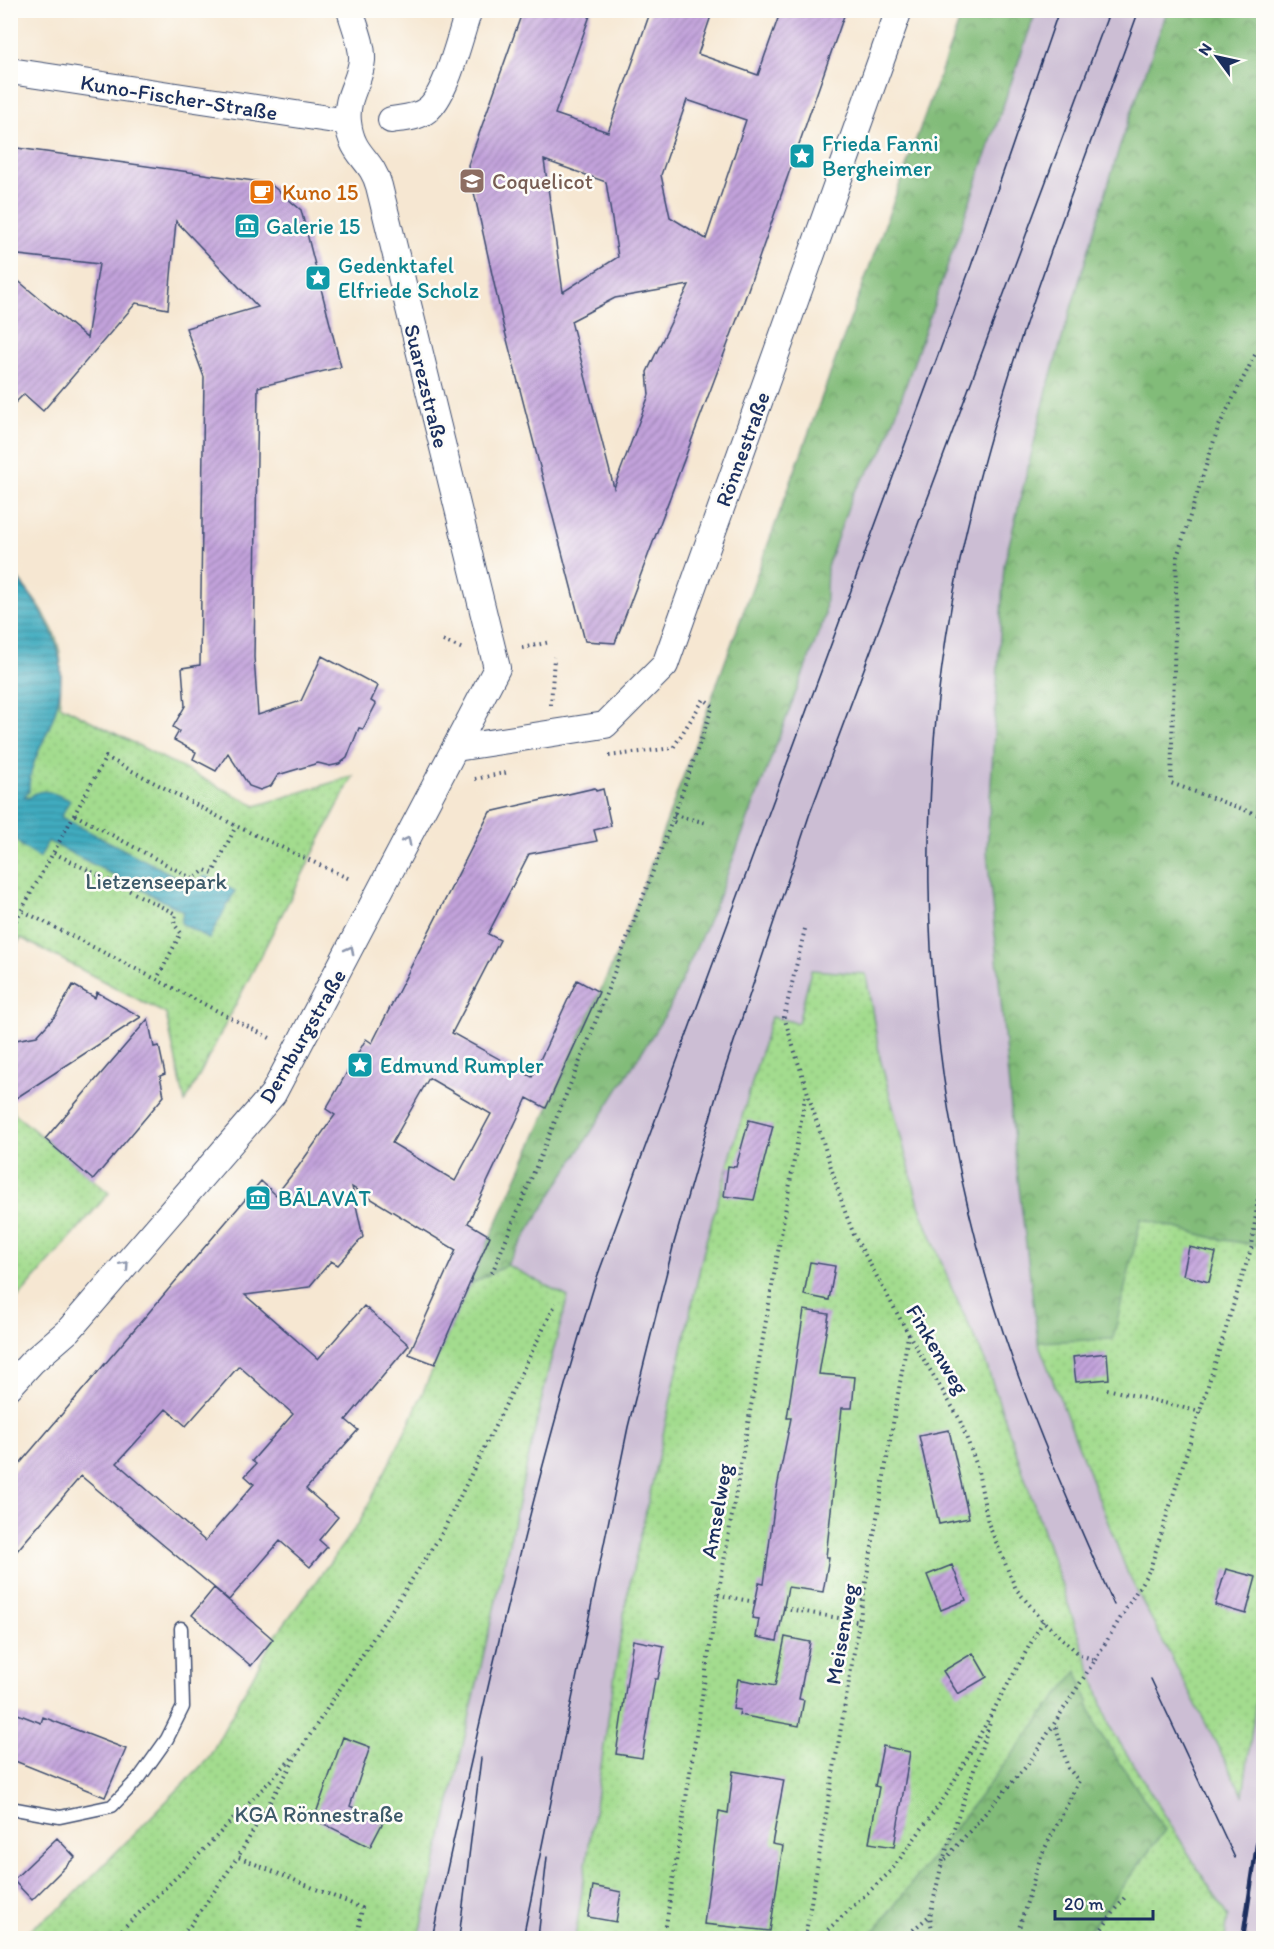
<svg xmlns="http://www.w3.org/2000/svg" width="1274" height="1949" font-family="Itim,sans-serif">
<defs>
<pattern id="forest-crowns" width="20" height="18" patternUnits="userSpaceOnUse" patternTransform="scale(1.5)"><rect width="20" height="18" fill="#82bc79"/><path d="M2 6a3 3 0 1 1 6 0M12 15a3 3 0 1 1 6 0" fill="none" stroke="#6a9966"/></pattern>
<pattern id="park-dots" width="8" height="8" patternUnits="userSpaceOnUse" patternTransform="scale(1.5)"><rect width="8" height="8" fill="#a3dc8e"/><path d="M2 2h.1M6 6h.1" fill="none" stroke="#8cbd7d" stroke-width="1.8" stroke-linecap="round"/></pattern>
<pattern id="water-rules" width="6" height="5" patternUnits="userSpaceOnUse" patternTransform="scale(1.5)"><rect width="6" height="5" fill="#40acbf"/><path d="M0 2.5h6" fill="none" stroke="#358c9e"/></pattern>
<pattern id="building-hatch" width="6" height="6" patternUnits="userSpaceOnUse" patternTransform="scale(1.5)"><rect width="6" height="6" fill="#c3a3db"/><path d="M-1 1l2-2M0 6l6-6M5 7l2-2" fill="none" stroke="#9e85b5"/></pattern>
</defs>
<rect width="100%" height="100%" fill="#fdfcf7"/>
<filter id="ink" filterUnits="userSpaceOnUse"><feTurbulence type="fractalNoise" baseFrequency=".0167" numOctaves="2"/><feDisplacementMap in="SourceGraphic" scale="12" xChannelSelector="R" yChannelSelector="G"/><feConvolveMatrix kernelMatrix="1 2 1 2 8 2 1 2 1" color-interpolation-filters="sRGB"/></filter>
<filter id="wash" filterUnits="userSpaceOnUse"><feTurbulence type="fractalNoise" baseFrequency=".008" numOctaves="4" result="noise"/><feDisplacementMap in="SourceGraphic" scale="24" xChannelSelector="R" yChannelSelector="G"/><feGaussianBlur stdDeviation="1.35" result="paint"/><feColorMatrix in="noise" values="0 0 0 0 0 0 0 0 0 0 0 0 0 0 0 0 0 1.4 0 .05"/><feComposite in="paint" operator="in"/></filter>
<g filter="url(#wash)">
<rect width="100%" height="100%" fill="#f6e7d2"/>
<path fill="#ccbed4" d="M1036 11H1167L1120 145 1049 382 1004 565 987 851 1016 1163 1038 1342 1128 1574 1243 1794 1263 1640V1938H1225L1228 1916 1110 1727 984 1358 952 1289 919 1205 880 1058 866 974 811 970 798 1024 771 1018 626 1601 575 1938H419L550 1363 568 1297 507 1265 669 1009 717 901 825 616 827 567 853 493 883 451Z"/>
<path fill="url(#forest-crowns)" stroke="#4e766c" stroke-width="1.5" d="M963 11H1036L883 451 853 493 827 567 825 616 717 901 669 1009 507 1265 469 1285 624 938Z
M1167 11H1263V1246L1217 1239 1141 1219 1114 1340 1038 1342 1016 1163 987 851 1004 565 1049 382 1120 145Z
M1077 1670 1098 1730 1165 1830 1084 1938H869Z"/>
<path fill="url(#park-dots)" stroke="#5f8676" stroke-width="1.5" d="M11 570C32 596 60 627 61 663 62 677 60 691 60 705L256 806 353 776 185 1103 166 1014 21 938 11 953Z
M811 970 866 974 880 1058 919 1205 952 1289 984 1358 1110 1727 1228 1917 1225 1938H1084L1165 1830 1098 1730 1077 1671 869 1938H575L626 1601 706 1241 771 1017 798 1023Z
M10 1098 15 1114 109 1193 20 1296 11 1304Z
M1141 1219 1217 1239 1263 1246 1264 1640 1243 1795 1128 1574 1038 1342 1113 1339Z
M507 1265 568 1297 550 1363 419 1938H18L63 1906 208 1759 273 1639 359 1523 409 1424 469 1285Z"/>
<path fill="url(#water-rules)" stroke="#2e6e8e" stroke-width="1.5" d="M10 570C52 619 77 664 49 728 40 749 28 769 29 792L24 796 29 798C42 785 55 794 70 800L61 817 196 887 201 878 206 876 235 891 209 939 181 923 183 911 48 841 40 858C26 849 10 843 15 824L10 821Z"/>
<g id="blocks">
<path fill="url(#building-hatch)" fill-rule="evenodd" d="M523 10H592L555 114 608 132 651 10H713L698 54 758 75 781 10H846L744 301 615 643 585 641 503 324 468 165ZM687 100 746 120 706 239 670 217 661 175ZM544 160 606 182 618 257 563 292ZM689 285 647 372 649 395 614 488 571 321 615 298Z
M10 147 269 183 301 210 341 367 258 387 254 657 258 715 301 701 322 656 378 686 371 701 376 704 363 729 359 728 347 758 339 764 330 766 318 763 278 775 271 786 260 790 249 786 228 753 216 771 193 759 196 752 174 740 179 731 173 727 185 706 182 668 200 665 204 377 186 328 258 307 176 221 168 309 136 303 43 411 24 394 10 408V274L87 338 99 264 10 254Z
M595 788 596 791 603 789 611 826 594 830 597 841 529 854 488 934 500 940 452 1033 532 1077 577 980 599 992 546 1108 527 1098 468 1223 490 1236 435 1364 409 1354 456 1250 352 1187 363 1237 338 1265 331 1261 309 1287 245 1295 318 1359 364 1306 409 1345 346 1420 358 1430 306 1489 338 1517 319 1540 327 1547 310 1567 280 1541 229 1600 81 1476 10 1559V1475L261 1181 276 1195 298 1167 335 1115 326 1109 366 1039 372 1043 490 812ZM429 1078 491 1114 455 1181 392 1143ZM239 1366 293 1414 252 1461 256 1464 245 1476 254 1484 205 1541 117 1463 166 1409 186 1426Z
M73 985 95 998 97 992 141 1017 10 1102V1041L37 1036 56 1015Z
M148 1019 154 1047 159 1046 165 1074 160 1076 164 1096 93 1180 45 1139Z
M749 1120 773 1126 754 1200 724 1196 728 1166 736 1167Z
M1189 1247 1216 1253 1209 1282 1183 1275Z
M810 1262 835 1266 829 1300 804 1295Z
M804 1310 829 1314 819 1374 855 1377 852 1408H842L826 1557H829L823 1592 788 1587 777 1641 756 1637 759 1619 752 1618 759 1583 764 1584 776 1493 791 1418H787Z
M1107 1353 1109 1379 1076 1382 1073 1357Z
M949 1430 969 1518 939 1524 919 1436Z
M952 1565 966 1600 941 1610 927 1575Z
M1226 1569 1256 1577 1246 1614 1215 1605Z
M214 1588 273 1639 251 1666 192 1615Z
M785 1637 810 1642 799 1699 804 1700 799 1726 739 1715 740 1710 733 1709 738 1679 775 1686Z
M633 1640 664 1646 658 1679H655L642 1758 616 1754Z
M973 1653 987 1677 958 1694 943 1671Z
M10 1711 41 1723 43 1717 126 1749 105 1797 10 1759Z
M343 1737 370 1747 350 1806 383 1822 370 1847 314 1819Z
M883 1746 910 1752 894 1847 869 1843 879 1787 875 1786Z
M733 1771 784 1780 772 1844 783 1846 770 1931 704 1924 719 1811 728 1813Z
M57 1838 75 1857 32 1900 13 1880Z
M593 1886 621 1892 616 1922 588 1917Z"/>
</g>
</g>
<g filter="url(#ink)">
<use href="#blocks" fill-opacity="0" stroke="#3c4b6f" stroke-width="1.5"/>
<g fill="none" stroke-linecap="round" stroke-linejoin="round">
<g stroke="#3c4b6f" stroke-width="15">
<path id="service" d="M10 1808 60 1817 112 1806 140 1777 167 1739 183 1707 181 1628"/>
</g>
<g stroke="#3c4b6f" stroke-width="28">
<path id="minor" d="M10 71 348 122
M391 120C403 118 417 118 427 110 447 95 460 35 469 10
M456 748 605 725 665 665 899 10
M10 1386 32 1362 69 1330 273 1094 497 668 379 186C371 157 352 157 348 122 345 96 360 83 362 60 363 44 354 25 350 10"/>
</g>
<path stroke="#3c4b6f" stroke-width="4" stroke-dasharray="1.5 4.5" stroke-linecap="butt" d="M1255 355 1218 428 1177 557 1171 783 1264 817
M443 641 463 649
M522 648 550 642
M551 705 554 657
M609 756 673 748 704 699 713 706 672 821 676 823
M475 779 510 772
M75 815 193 879 205 870 213 873 236 826
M674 815 707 823
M54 853 176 914 174 924 181 933 157 979
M23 911 270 1038
M805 929 784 1017 844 1209 854 1235 909 1335 959 1418 977 1466 988 1523 1016 1589 1043 1621 1080 1655 1095 1660 1029 1763 942 1863
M10 931 106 757 236 826 352 880
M492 1273 587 1044 672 821
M1107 1389 1201 1412
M1150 1569 1252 1246 1264 1149
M718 1595 755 1602
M784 1608 860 1622
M113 1938 184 1870 295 1755
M177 1938 190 1926 238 1857
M357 1938 362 1908 238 1857 300 1750 441 1535 556 1303
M664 1938 718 1595 806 1092
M805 1938 908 1336
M819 1938 891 1871 947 1794 1043 1621
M904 1938 929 1916
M933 1938 930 1916 942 1863 990 1723
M1016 1938 1041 1856 1079 1781 1068 1768 1055 1724
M1095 1938 1125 1897"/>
<use href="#service" stroke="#fff" stroke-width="12"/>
<use href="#minor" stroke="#fff" stroke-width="26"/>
<path stroke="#1b2f5e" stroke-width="1.5" d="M1114 1605C1067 1499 1019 1392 987 1280 912 1020 910 744 978 483 1020 322 1083 166 1139 10
M1151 1679 1235 1858
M432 1938C480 1717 529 1497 596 1280L971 266 1059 10
M459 1938 481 1758
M523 1938 628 1427 674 1243 718 1090 809 816 1110 10
M538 1938 547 1857"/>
<path stroke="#1b2f5e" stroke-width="4.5" d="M1243 1938 1264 1798"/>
<path stroke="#3c4b6f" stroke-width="4" stroke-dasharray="1.5 4.5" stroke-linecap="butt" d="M1095 1660 1150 1569"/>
</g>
<defs><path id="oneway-chevron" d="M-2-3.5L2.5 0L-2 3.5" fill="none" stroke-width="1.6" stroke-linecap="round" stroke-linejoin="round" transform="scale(1.5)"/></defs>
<g stroke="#8d97ae">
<use href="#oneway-chevron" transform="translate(407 841) rotate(-63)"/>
<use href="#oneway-chevron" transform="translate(350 950) rotate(-62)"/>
<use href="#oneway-chevron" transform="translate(125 1265) rotate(-49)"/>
</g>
</g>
<defs>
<g id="sight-square" transform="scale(1.35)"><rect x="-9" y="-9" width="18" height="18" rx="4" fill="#0f9aa8" stroke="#fdfcf7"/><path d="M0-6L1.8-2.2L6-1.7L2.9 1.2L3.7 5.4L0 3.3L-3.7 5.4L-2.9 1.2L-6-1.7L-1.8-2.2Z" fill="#fff"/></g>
<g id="school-square" transform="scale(1.35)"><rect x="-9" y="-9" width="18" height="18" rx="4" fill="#8d6e63" stroke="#fdfcf7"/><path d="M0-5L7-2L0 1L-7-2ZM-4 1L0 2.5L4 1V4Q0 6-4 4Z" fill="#fff"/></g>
<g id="cafe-square" transform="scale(1.35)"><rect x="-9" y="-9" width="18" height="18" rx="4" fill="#e8710a" stroke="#fdfcf7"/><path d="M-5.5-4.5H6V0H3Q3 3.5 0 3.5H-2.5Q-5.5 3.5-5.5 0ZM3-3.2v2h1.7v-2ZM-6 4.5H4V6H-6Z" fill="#fff"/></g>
<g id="museum-square" transform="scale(1.35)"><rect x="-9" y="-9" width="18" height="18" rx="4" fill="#0f9aa8" stroke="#fdfcf7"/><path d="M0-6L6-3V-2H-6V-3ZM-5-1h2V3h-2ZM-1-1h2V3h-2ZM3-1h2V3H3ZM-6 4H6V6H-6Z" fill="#fff"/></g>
</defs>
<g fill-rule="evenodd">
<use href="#sight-square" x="802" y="156"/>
<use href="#school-square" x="472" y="181"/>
<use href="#cafe-square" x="262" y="192"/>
<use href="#museum-square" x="247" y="226"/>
<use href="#sight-square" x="318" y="278"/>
<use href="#sight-square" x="360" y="1065"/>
<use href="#museum-square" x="258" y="1198"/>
</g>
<g text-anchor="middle" stroke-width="5" stroke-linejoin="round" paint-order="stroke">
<g font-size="22" fill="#1b2f5e" stroke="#fdfcf7">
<text transform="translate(179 97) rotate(9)" y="8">Kuno-Fischer-Straße</text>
<text transform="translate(427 386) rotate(76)" y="8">Suarezstraße</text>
<text transform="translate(742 449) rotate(-70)" y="8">Rönnestraße</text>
<text transform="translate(302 1036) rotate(-60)" y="8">Dernburgstraße</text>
<text transform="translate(938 1349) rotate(59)" y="8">Finkenweg</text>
<text transform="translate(716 1511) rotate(-80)" y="8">Amselweg</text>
<text transform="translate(841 1634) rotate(-80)" y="8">Meisenweg</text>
</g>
<g font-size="22" fill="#0d838f" stroke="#fdfcf7" text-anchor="start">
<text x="822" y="151">Frieda Fanni<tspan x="822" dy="25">Bergheimer</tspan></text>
<text x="266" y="234">Galerie 15</text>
<text x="338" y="273">Gedenktafel<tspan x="338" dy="25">Elfriede Scholz</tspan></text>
<text x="380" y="1073">Edmund Rumpler</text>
<text x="278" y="1206">BĀLAVAT</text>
</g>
<g font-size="22" fill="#785e54" stroke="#fdfcf7" text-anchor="start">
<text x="492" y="189">Coquelicot</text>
</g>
<g font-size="22" fill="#c56008" stroke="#fdfcf7" text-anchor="start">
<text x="282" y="200">Kuno 15</text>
</g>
<g font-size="22" fill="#3d5a6a" stroke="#fdfcf7">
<text x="156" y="889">Lietzenseepark</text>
<text x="319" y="1822">KGA Rönnestraße</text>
</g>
</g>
<rect width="1274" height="1949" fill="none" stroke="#fdfcf7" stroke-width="36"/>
<g transform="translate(1217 57) rotate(303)" stroke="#fdfcf7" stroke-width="4.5" paint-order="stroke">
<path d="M0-4.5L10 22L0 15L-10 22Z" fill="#1b2f5e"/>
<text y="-9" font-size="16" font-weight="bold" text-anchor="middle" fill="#1b2f5e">N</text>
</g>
<path d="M1055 1910v9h98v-9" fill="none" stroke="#1b2f5e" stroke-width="3"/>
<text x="1064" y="1910" font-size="18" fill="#1b2f5e" stroke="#fdfcf7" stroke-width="4.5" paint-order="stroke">20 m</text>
</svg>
